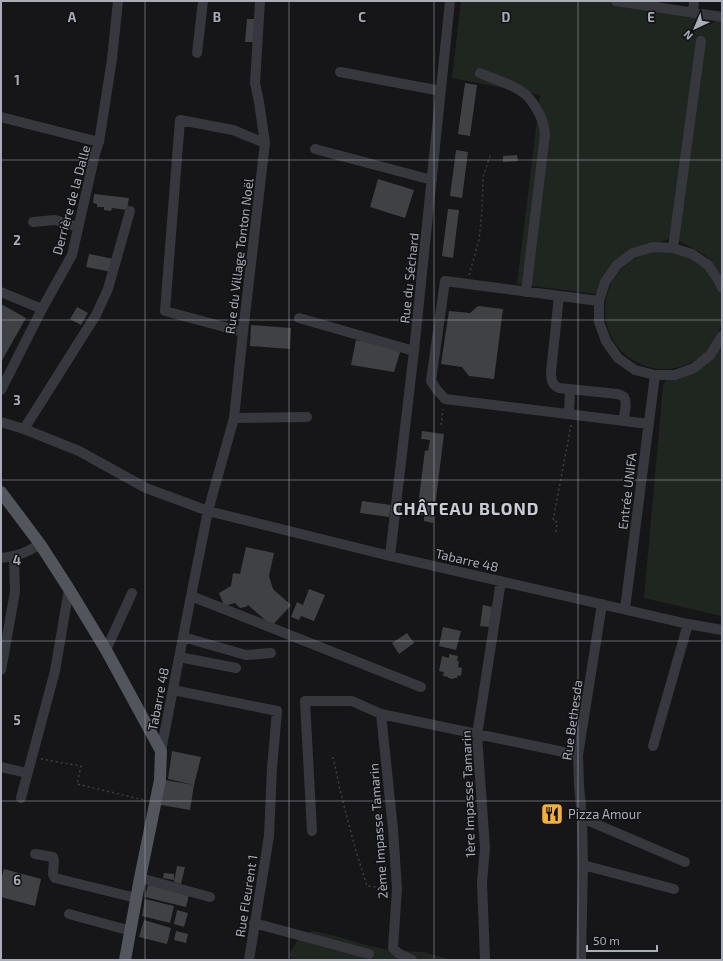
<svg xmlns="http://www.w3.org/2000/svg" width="723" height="961" font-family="'Exo 2',sans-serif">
<rect width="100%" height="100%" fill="#161618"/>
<path fill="#1e261f" d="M461 1H605L722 22V276L705 255 677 240 669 239 639 250 613 267 595 294 517 284 540 95 452 78Z
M605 310a59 59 0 1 1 118 0a59 59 0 1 1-118 0Z
M722 341V616L644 598 663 386 667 378 683 373Z
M313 931 336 936 366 945 388 950 423 952 453 960H292L289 954 301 935Z"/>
<path fill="#404145" d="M247 19H256L254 42H245Z
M465 83 477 85 470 136 458 134Z
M456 150 468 152 462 198 450 196Z
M517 155 518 161 503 162V156Z
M378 179 414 190 405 218 370 207Z
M94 194 129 198 127 210 112 208 111 211 104 210V207H97V204L93 203Z
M448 209 459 210 453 258 442 256Z
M89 254 114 259 112 272 86 267Z
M1 304 26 318 1 362Z
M478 306 503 309 494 379 469 376 462 367 441 364 449 311 470 313Z
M77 307 88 313 81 325 70 319Z
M251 325 291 328 290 349 250 346Z
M356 340 401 349 394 372 351 365Z
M422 431 444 434 433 523 424 521V515L417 514 425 450 428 451 430 440 421 439Z
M362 501 391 505 389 517 360 513Z
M246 547 274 553 269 576 273 589 291 605 272 626 248 605 246 607 240 608 235 603 224 606 219 593 231 586 233 573 240 574Z
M309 589 325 595 314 621 301 616 299 620 291 617 297 602 303 605Z
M483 605 492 607 489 627 480 626Z
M443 627 461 631 456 650 439 646Z
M407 633 414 643 399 654 392 643Z
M449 654 458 656 457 661H459L458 667 462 668 461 676 458 675 457 678H454L453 679 448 678V677L443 676 444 672 439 671 442 656 449 658Z
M172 751 201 757 194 785 168 779Z
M165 780 194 785 190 810 161 805Z
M177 866 185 867 181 884 174 882Z
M4 869 41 879 35 906 1 897V880Z
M164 873 174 874V880L163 878Z
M148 885 189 895 186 907 145 897Z
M145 899 174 906 170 923 142 916Z
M177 910 188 913 184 927 174 924Z
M144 920 171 928 167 944 139 937Z
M176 931 188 934 186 943 174 940Z"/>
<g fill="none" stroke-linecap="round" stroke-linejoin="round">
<path stroke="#3d3f44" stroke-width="1.5" stroke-dasharray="2 3" stroke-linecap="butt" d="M469 275 479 240 482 212 483 177 491 153
M441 425 443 409
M556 532 557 522 553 521 571 425
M333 757 341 794 355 848 367 886 387 888
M41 759 81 766 77 784 144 800"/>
<path stroke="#37383d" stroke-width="10" d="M616 1 722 17
M693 13 694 1
M197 53 203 1
M340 72 441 91
M480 73C493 79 513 84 525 94 530 98 533 103 536 108 542 117 544 124 545 134L526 292
M1 117 99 142
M315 149 432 180
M33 222 55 220 78 227
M673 248 701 41
M722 288 719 281 708 265 692 254 673 248 653 247 633 253 617 265 605 282 599 301V322L606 341 618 358 635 370 655 375H675L694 368 710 355 722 336
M1 292 42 309
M559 296 551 372C551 380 552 385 559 388L618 394C620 395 623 396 624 397 628 403 624 415 623 421
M599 301 445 281 431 381 437 390 445 399 649 424
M299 318 414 351
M243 332 165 311 180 120 233 130 265 143
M1 390 42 309 72 255 95 154 99 142 112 59 118 1
M569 414 570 390
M234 418 307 417
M1 422 24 429 79 451 146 488 208 511 390 556 688 624 722 630
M24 429 96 315 108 289 130 211
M390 556 414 351 450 1
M1 558C17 556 26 553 40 544
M191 596 421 687
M625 609 655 375
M183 637 246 655 271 653
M106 650 132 593
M179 657 236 668
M1 670 15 592 14 557
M173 690 277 711 272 768 269 836 249 960
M381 714 393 829 397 889 393 948 398 953 412 960
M653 746 688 624
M161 751 191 596 208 511 234 418 243 332 265 143 259 102 255 83 260 1
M1 767 27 773
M21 798 55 671 69 589
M582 818 685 862
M312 831 305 701H352L381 714 578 755
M35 854 53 857 54 860 53 874 55 878 136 898
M583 865 674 889
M140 878 210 897
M69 914 131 931
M254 923 369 954
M485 960 482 882 485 848 477 735 501 581
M581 960 583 865 582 818 579 785 578 755 602 604"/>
<path stroke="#53555c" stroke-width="12" d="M1 492 40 544 69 589 106 650 161 751 160 780 140 878 125 960"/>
</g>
<path fill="none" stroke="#a8adb8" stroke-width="1" stroke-opacity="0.55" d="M145 1V960M289 1V960M434 1V960M578 1V960M1 160H722M1 320H722M1 480H722M1 641H722M1 801H722"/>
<defs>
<g id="restaurant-square" transform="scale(1.15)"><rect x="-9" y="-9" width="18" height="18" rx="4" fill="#f2b134" stroke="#111113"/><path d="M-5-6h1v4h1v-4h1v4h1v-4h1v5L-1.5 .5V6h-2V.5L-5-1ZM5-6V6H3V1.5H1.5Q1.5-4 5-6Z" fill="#111"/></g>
</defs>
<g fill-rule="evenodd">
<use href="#restaurant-square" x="552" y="814"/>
</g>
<g text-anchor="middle" stroke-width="3" stroke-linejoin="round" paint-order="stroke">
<g font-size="13" fill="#a8adb8" stroke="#111113">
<text transform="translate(71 200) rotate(-75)" y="5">Derrière de la Dalle</text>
<text transform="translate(239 256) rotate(-83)" y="5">Rue du Village Tonton Noël</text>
<text transform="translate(409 278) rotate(-84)" y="5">Rue du Séchard</text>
<text transform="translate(627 491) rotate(-83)" y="5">Entrée UNIFA</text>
<text transform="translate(467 560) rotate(13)" y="5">Tabarre 48</text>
<text transform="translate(158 699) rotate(-79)" y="5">Tabarre 48</text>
<text transform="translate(572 720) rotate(-82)" y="5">Rue Bethesda</text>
<text transform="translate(468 794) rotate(-92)" y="5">1ère Impasse Tamarin</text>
<text transform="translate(378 831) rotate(-94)" y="5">2ème Impasse Tamarin</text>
<text transform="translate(246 896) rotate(-81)" y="5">Rue Fleurent 1</text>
</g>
<g font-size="13" fill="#a8adb8" stroke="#111113" text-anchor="start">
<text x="568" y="819">Pizza Amour</text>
</g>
<g font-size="17" font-weight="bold" letter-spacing="1" fill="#c9ccd4" stroke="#111113">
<text x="466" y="515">CHÂTEAU BLOND</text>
</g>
</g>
<g font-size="13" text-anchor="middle" font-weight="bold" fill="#a8adb8" stroke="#111113" stroke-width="3" stroke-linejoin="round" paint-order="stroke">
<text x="72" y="22">A</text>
<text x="217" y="22">B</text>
<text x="362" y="22">C</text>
<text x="506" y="22">D</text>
<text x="651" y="22">E</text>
<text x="17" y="85">1</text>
<text x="17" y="245">2</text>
<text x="17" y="405">3</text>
<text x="17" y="565">4</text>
<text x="17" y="725">5</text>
<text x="17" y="885">6</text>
</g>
<rect width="723" height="961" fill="none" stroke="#a8adb8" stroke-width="4"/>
<g transform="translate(695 28) rotate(224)" stroke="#111113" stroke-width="3" paint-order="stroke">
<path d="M0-3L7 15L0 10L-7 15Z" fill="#a8adb8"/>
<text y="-6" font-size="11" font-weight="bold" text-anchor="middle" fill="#a8adb8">N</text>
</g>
<path d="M587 945v6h70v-6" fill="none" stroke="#a8adb8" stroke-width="2"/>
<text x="593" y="945" font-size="12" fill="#a8adb8" stroke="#111113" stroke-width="3" paint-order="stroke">50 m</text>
</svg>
